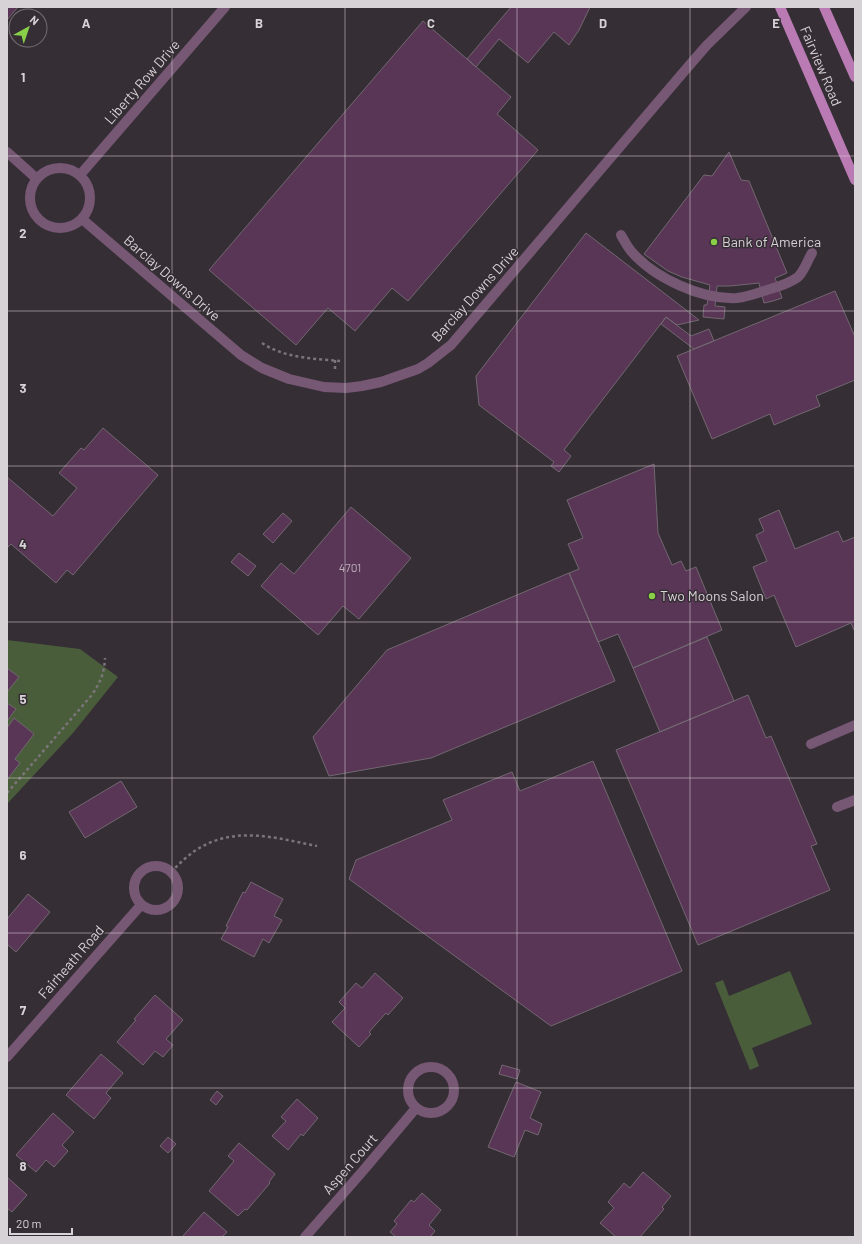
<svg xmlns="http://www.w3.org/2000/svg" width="862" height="1244" font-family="Barlow,sans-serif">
<rect width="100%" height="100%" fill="#362e35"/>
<path fill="#4a5d3b" d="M7 640 80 649 118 677 73 733 7 804Z
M790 971 812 1024 752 1048 759 1066 750 1070 715 983 723 980 729 996Z"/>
<path fill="#593556" stroke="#726871" d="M7 7H18L7 20Z
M511 7H590L579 30 569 45 554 32 528 63 499 39 476 67 467 59Z
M423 21 511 97 497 114 538 150 408 301 392 288 355 331 328 308 296 345 209 270Z
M729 152 741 180 749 181 787 273 775 278 782 298 773 301 764 303 759 283 730 286H717L715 306 725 307 724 319 703 317 704 305H707L710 285 682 277 668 271 644 254 704 175 712 176Z
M586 233 699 320 677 325 666 317 564 450 571 456 559 472 551 466 554 462 479 405 476 376Z
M835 291 855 337V380L816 396 820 406 795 416 774 425 770 414 712 439 677 356Z
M666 317 691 336 709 329 714 341 694 349 661 324Z
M103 428 158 475 73 575 67 570 56 583 11 544 7 548V477L53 516 77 488 59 473 81 448 84 450Z
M654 464 658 533 672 565 681 561 686 571 696 567 722 630 633 668 618 634 598 642 569 573 579 569 568 544 583 538 567 500Z
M351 507 411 558 359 619 343 606 318 635 261 586 281 563 294 574Z
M779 510 795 549 838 531 843 542 855 537V567H854L855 570V632L851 623 796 647 774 595 766 599 753 567 767 561 756 535 764 531 759 519Z
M283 513 292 521 273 543 263 534Z
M239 553 256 566 248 576 231 562Z
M569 573 615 681 431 758 329 776 313 737 387 650Z
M707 637 734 701 660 732 633 668Z
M7 668 19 677 7 692Z
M748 695 766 738 771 736 817 844 811 846 830 890 698 945 616 750Z
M7 703 16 709 7 721Z
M14 718 34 734 15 759 20 763 7 780V728Z
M593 761 682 971 551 1026 349 879 356 860 452 820 443 800 512 772 520 791Z
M121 781 137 807 85 838 69 812Z
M251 882 283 899 274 916 282 920 269 943 263 939 254 957 221 939 228 927 226 926 243 892 245 893Z
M28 894 50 912 16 952 7 944V919Z
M375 973 403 998 388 1015 386 1013 369 1032 371 1034 359 1047 332 1022 345 1008 339 1002 356 983 362 988Z
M155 995 183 1020 166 1039 173 1045 163 1057 155 1051 143 1065 117 1042 136 1020 134 1019Z
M101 1054 123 1073 106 1093 111 1098 94 1119 66 1095Z
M502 1065 520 1070 517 1079 499 1074Z
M516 1082 541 1092 530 1118 542 1124 538 1135 525 1130 514 1157 488 1147Z
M217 1091 223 1096 216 1105 210 1100Z
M297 1099 318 1118 303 1136 301 1134 288 1150 272 1136 286 1121 281 1117Z
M53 1113 74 1132 62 1145 68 1151 54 1167 46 1160 36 1172 16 1155Z
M168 1137 176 1144 168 1153 160 1146Z
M239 1143 275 1174 269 1182 270 1183 247 1210 245 1209 238 1216 209 1191 234 1161 228 1156Z
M643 1172 671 1196 662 1207 664 1209 640 1237H616L600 1223 614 1208 608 1202 624 1183 630 1188Z
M7 1177 27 1195 12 1212 7 1208Z
M422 1193 441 1210 429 1225 435 1231 430 1237H396L390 1232 397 1224 394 1221 411 1200 414 1202Z
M204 1212 227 1232 222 1237H182Z"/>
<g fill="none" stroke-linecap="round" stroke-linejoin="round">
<path stroke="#7b757a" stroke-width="2.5" stroke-dasharray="3 3" stroke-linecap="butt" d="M262 343C284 358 315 359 341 361
M335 360V372
M7 793 91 696C100 683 104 675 105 658
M171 872C179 864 187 856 196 850 235 825 276 838 317 846"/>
<path stroke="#765774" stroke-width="10" d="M7 152 37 179
M30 198a30 30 0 1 1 60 0a30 30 0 1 1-60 0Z
M80 175 225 7
M82 219 241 355 262 368 289 379 324 387 346 388 362 386 381 382 418 369 428 363 451 345 687 68 707 45 746 7
M621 235C624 240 627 246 631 251 654 278 702 300 737 298 747 297 758 293 767 290 777 287 789 284 798 277 805 270 807 261 812 253
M811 744 855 725
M837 807 855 800
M134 888a22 22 0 1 1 44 0a22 22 0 1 1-44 0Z
M7 1057 141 905
M408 1090a23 23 0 1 1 46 0a23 23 0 1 1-46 0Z
M305 1237 362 1172 416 1108"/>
<path stroke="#ba7bb5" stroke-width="10" d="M780 7 855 180
M824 7 855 77"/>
</g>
<path fill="none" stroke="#d7d2d6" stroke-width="1" stroke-opacity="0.55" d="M172 7V1237M345 7V1237M517 7V1237M690 7V1237M7 156H855M7 311H855M7 466H855M7 622H855M7 778H855M7 933H855M7 1088H855"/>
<g fill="#89cf48" stroke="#362e35" stroke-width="1.5">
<circle cx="714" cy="242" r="4"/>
<circle cx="652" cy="596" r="4"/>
</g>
<g text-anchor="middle" stroke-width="3" stroke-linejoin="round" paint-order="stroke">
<g font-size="12" fill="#b8abb6">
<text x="350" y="572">4701</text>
</g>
<g font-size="14" fill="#d7d2d6" stroke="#362e35">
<text transform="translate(821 66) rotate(67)" y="5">Fairview Road</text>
<text transform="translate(142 82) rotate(-49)" y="5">Liberty Row Drive</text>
<text transform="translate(172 278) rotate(41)" y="5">Barclay Downs Drive</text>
<text transform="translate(475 294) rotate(-48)" y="5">Barclay Downs Drive</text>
<text transform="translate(71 962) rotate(-49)" y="5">Fairheath Road</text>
<text transform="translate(350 1164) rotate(-49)" y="5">Aspen Court</text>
</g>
<g font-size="14" fill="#d7d2d6" stroke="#362e35" text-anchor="start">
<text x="722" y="247">Bank of America</text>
<text x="660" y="601">Two Moons Salon</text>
</g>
</g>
<g font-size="13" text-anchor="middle" font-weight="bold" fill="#d7d2d6" stroke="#362e35" stroke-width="3" stroke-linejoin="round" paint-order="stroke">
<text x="86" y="28">A</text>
<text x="259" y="28">B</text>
<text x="431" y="28">C</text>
<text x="603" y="28">D</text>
<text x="776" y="28">E</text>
<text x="23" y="82">1</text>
<text x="23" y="238">2</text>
<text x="23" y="393">3</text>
<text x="23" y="549">4</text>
<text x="23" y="704">5</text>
<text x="23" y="860">6</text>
<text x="23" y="1015">7</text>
<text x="23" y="1171">8</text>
</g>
<rect width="862" height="1244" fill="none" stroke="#d7d2d6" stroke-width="16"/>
<g transform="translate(28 28) rotate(40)"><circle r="19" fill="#362e35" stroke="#767075"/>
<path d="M0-3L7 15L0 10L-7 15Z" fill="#89cf48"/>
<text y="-6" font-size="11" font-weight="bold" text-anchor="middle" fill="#d7d2d6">N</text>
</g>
<path d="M10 1228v6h62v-6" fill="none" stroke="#d7d2d6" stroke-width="2"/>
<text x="16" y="1228" font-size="12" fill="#d7d2d6" stroke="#362e35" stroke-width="3" paint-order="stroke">20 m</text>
</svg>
